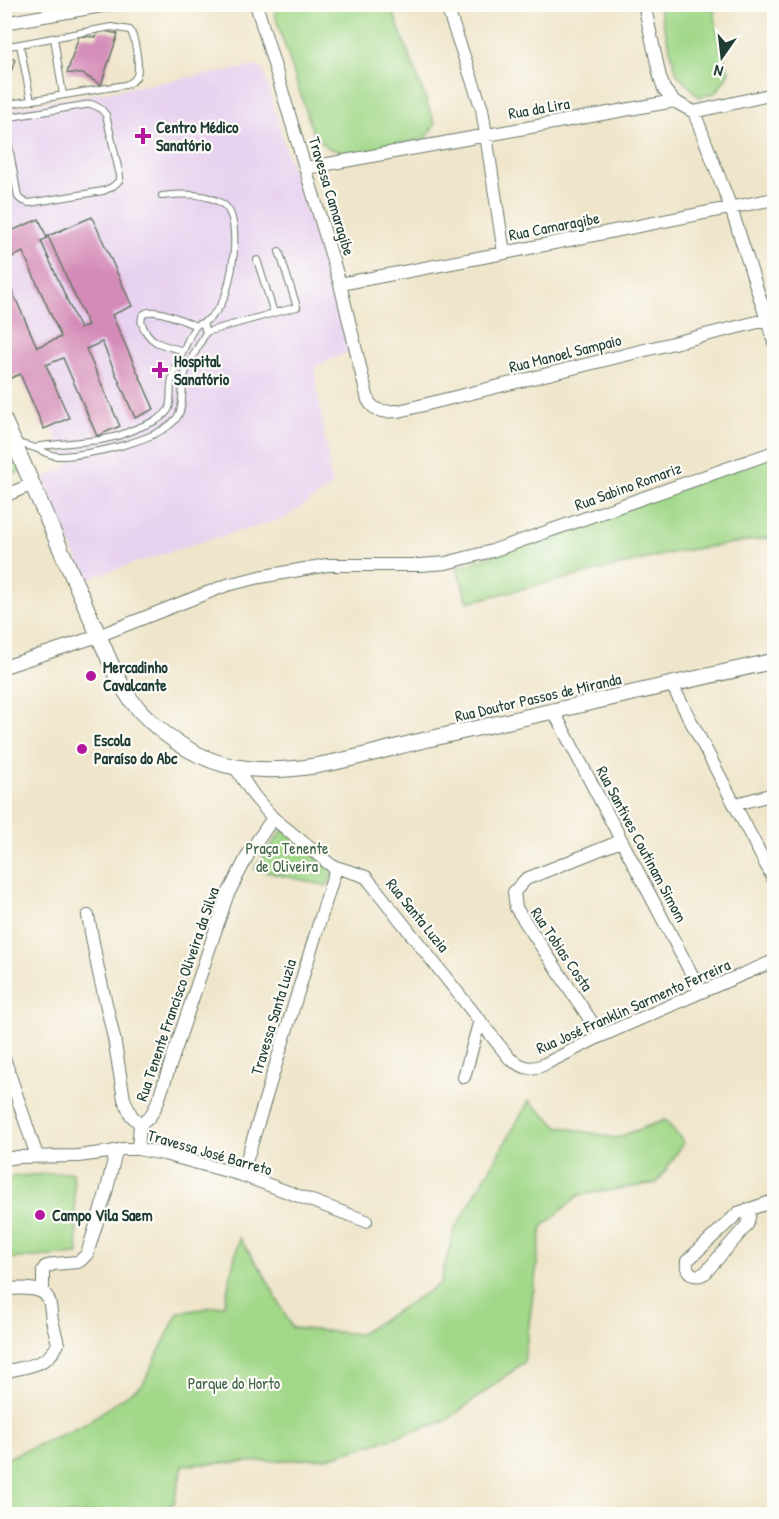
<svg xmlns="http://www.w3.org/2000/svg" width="779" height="1519" font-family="'Patrick Hand',sans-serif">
<rect width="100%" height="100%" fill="#fdfcf7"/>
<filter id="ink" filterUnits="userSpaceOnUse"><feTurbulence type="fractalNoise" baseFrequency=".0167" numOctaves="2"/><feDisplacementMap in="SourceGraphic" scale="12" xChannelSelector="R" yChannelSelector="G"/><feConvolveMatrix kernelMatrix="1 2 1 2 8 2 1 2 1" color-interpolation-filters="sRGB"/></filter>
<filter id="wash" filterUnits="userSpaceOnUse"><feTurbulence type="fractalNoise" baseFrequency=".008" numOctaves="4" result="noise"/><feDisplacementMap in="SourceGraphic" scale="24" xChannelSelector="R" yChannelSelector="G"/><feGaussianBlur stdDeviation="1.35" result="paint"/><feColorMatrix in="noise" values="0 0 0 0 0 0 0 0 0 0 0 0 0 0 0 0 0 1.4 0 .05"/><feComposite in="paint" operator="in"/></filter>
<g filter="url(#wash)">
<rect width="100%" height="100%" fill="#efe5ca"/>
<path fill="#e7d2ef" d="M257 66 263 70 290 164 352 350 314 367 332 486 283 519 200 542 86 579 42 479 68 466 52 426 44 429 20 375 11 378 9 376 5 378 4 353 7 352 4 346 5 109Z"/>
<path fill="#a2d889" stroke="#608a5e" stroke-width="1.5" d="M388 4 391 7 435 124 426 138 355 154 328 148 313 133 275 15 277 5Z
M658 5H717L714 9 719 43 729 72 717 92 699 97 677 74Z
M4 424 25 470 5 477H4Z
M774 454V537L675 552 468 602 457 568Z
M283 829 334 873 327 886 254 869Z
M529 1101 557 1126 616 1138 665 1120 684 1142 657 1183 579 1195 542 1227 524 1362 446 1421 328 1458 183 1465 174 1503 156 1514H5V1459L82 1426 143 1384 178 1313 224 1305 239 1238 264 1274 292 1328 360 1334 440 1284 454 1231Z
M73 1172 78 1254 5 1259V1177Z"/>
<g id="blocks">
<path fill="#d48bb7" d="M100 30 118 34 101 85 83 74 67 73 79 36 96 37Z
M4 56 15 59 5 92H4Z
M92 217 132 306 112 315 154 409 135 418 102 342 86 349 120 426 97 436 63 358 46 365 69 418 44 429 20 374 11 378 10 376 4 378V353L7 352 4 346V289L10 286 37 347 61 337 23 252 13 257 4 237V234L39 219 47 238 41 241 80 329 88 325 48 236Z"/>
</g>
</g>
<g filter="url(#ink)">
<use href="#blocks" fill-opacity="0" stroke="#687868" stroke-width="1.5"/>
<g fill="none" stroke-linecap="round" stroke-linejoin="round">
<g stroke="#687868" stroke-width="8">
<path id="service" d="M54 38 63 95
M20 45 31 101
M4 47 111 27 130 30C135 37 140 67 137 75 135 81 130 83 125 85L4 105
M91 104C98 106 102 109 106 115L120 176V180L112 187 103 191 29 203 21 200 18 197 4 118Z
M274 313 297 307 279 251
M206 332 274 313 257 260
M183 351C174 348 164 346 156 342 143 334 131 309 156 312 170 314 184 321 196 326
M18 443C23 445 30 446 35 448 43 451 48 455 57 456 83 457 168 440 179 414 184 403 181 389 184 377 188 361 199 347 206 332L203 323
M36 448 40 446 100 440 118 436 155 421C160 418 167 414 169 408 171 402 170 392 171 385 172 373 177 362 183 351 187 343 190 333 196 326 200 322 199 325 204 322 210 319 216 312 220 306 232 289 243 219 224 205 206 192 182 194 162 196"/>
</g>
<g stroke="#687868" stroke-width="14">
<path id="minor" d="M256 4 340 284 368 400C375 413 385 412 399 411L774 318
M446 4 482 109 504 253
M644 4 660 77 664 89 674 101
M4 23 113 4
M694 112 731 208 774 342
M306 168 674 101 694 112 774 94
M340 284 504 253 774 199
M4 496 33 484
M4 667 98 636 227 585 260 577 327 565H420L446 563 492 551 774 452
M672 685 774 880
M554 712 701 992
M235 767 254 796 273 818 332 866 358 874 366 877 371 883 510 1059C524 1068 530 1071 545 1064L601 1036 701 992 774 961
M736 804 774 794
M88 916 98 969 114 1038 124 1099 131 1115 140 1124
M601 1036 516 908 514 892 526 879 621 841
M4 1058 37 1156
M464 1077 480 1020
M140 1124C152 1119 156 1106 160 1095L227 896 249 853 273 818
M138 1149 140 1124
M4 1159 18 1157 78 1156 109 1152 123 1149H138L164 1154 242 1175 366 1221
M242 1175 336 868
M751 1209 747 1225 705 1273C695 1279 685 1273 687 1261L738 1213 774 1201
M4 1289C15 1289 29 1287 39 1291 52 1295 50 1309 52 1320 54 1328 56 1336 58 1344 47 1367 26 1366 4 1372
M43 1292V1271L45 1267 54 1264 78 1262 81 1260 87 1254 106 1193 116 1151"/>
</g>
<g stroke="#687868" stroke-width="17">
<path id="tertiary" d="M4 420 115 673C120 682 125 692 131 700 155 731 197 761 236 767 302 778 366 753 429 739 544 714 659 688 774 661"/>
</g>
<use href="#service" stroke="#fff" stroke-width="6"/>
<use href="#minor" stroke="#fff" stroke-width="12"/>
<use href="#tertiary" stroke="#fff" stroke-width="15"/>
</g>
</g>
<g fill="#b5179e" stroke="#fdfcf7" stroke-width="2">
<path d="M140 127h6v6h6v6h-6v6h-6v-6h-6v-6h6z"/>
<path d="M157 361h6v6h6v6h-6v6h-6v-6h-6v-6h6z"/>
<circle cx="91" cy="676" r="6"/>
<circle cx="82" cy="749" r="6"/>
<circle cx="40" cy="1215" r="6"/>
</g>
<g text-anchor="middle" stroke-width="4.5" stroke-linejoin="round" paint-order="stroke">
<g font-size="16" fill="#1f3d34" stroke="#fdfcf7">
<text transform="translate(539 108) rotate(-10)" y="6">Rua da Lira</text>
<text transform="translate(332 196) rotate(73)" y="6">Travessa Camaragibe</text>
<text transform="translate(554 226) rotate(-11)" y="6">Rua Camaragibe</text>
<text transform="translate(565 353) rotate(-14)" y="6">Rua Manoel Sampaio</text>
<text transform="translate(628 486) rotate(-20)" y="6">Rua Sabino Romariz</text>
<text transform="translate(538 697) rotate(-13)" y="6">Rua Doutor Passos de Miranda</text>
<text transform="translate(642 844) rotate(62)" y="6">Rua Santives Coutinam Simom</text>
<text transform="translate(418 915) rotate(51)" y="6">Rua Santa Luzia</text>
<text transform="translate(562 949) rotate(56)" y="6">Rua Tobias Costa</text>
<text transform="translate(177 994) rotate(-71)" y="6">Rua Tenente Francisco Oliveira da Silva</text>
<text transform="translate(633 1006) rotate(-24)" y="6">Rua José Franklin Sarmento Ferreira</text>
<text transform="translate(273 1017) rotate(-73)" y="6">Travessa Santa Luzia</text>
<text transform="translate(210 1152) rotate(16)" y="6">Travessa José Barreto</text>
</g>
<g font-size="16" font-weight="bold" fill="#1f3d34" stroke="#fdfcf7" text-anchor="start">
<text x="156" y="133">Centro Médico<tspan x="156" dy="18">Sanatório</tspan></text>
<text x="174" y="367">Hospital<tspan x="174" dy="18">Sanatório</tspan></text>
<text x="103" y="673">Mercadinho<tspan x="103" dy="18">Cavalcante</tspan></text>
<text x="94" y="746">Escola<tspan x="94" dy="18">Paraíso do Abc</tspan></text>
<text x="52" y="1221">Campo Vila Saem</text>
</g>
<g font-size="16" fill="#406449" stroke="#fdfcf7">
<text x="287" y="854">Praça Tenente<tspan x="287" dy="18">de Oliveira</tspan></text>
<text x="234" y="1389">Parque do Horto</text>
</g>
</g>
<rect width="779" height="1519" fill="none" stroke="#fdfcf7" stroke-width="24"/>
<g transform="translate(722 57) rotate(194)" stroke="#fdfcf7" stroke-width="4.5" paint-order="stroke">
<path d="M0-4.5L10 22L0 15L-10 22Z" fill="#1f3d34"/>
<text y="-9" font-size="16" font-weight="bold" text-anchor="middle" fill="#1f3d34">N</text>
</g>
</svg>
